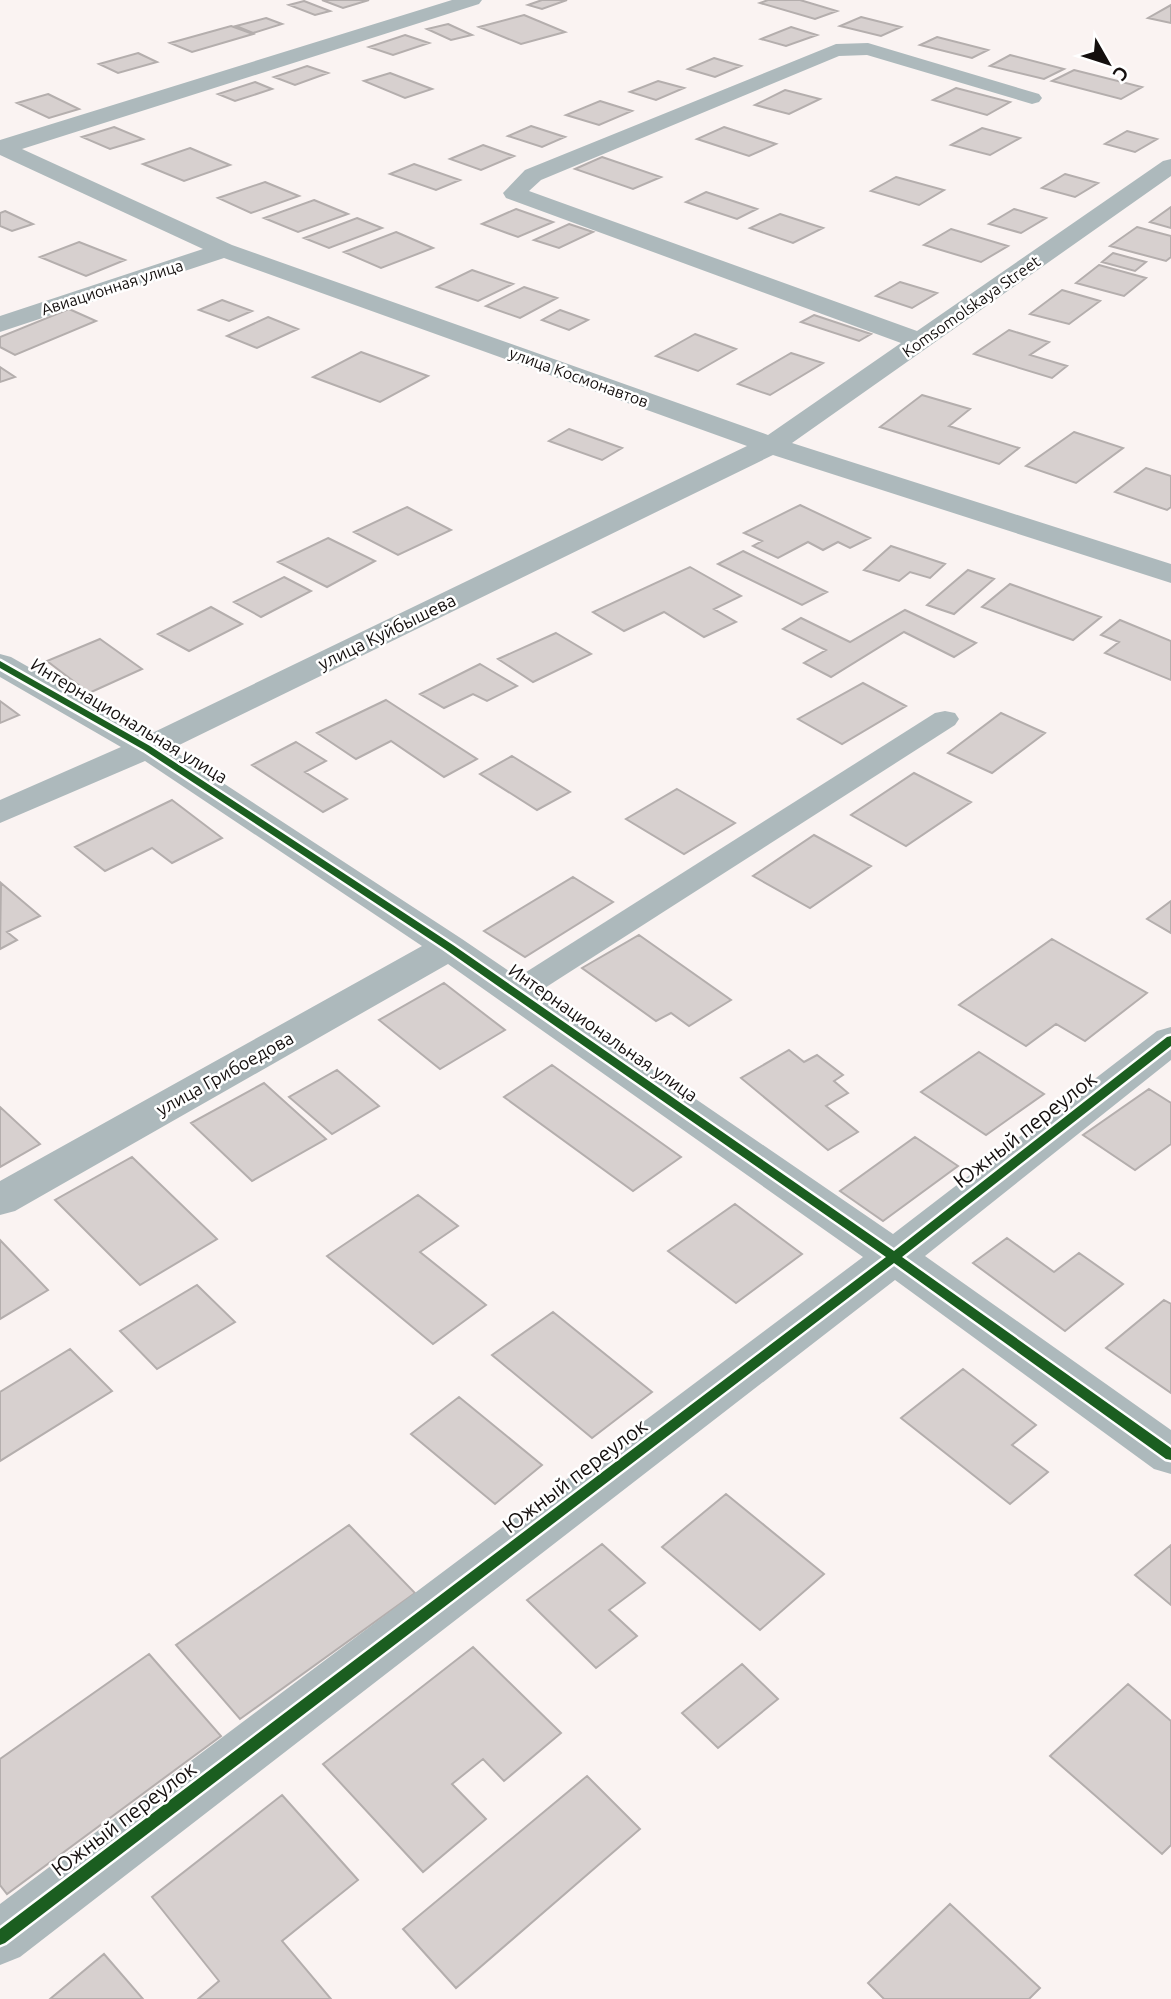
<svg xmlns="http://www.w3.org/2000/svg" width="1171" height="1999" font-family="Ubuntu,sans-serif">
<rect width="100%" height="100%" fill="#faf3f2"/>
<path fill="#d7d0cf" stroke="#b4aead" stroke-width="2" d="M322 0H369L343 8Z
M542 0H567L542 9 528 5Z
M768 0H800L837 11 815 19 760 3Z
M304 1 330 11 315 15 289 5Z
M1171 5V23L1148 18Z
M524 15 565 32 521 44 479 27Z
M861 17 901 27 881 36 840 26Z
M266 18 282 24 253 33 236 26Z
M448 24 472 35 451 40 427 29Z
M231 26 253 34 192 52 170 43Z
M791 27 817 35 786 46 761 39Z
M405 35 429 43 393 55 369 47Z
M937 37 988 50 972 58 920 45Z
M138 53 157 62 118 73 99 64Z
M1010 55 1064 69 1044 79 990 66Z
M714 58 741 66 715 77 688 69Z
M307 66 328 73 295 85 274 77Z
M1074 70 1142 87 1121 99 1052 81Z
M390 73 432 89 405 98 364 81Z
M658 81 684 88 656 100 630 92Z
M255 82 272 89 235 101 218 94Z
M956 88 1010 102 987 115 933 100Z
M785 90 820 99 789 114 755 105Z
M48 94 79 109 49 118 17 103Z
M600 101 632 111 599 125 566 115Z
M531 126 565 137 542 147 508 136Z
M114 127 143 139 110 149 82 137Z
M724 127 776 144 749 156 697 139Z
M982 128 1020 138 990 155 951 145Z
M1127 131 1157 139 1135 152 1105 144Z
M483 145 514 156 481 170 450 159Z
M190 148 230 165 184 181 143 164Z
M602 157 661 177 633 189 575 169Z
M414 164 460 180 436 190 390 174Z
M1065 174 1098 183 1075 197 1042 188Z
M896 177 944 190 919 205 871 191Z
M265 182 299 196 251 213 218 198Z
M706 192 757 209 737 219 686 202Z
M314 200 348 214 298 232 264 218Z
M1171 207V228L1150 222Z
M516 209 553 222 518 237 482 224Z
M1014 209 1046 218 1021 233 989 224Z
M5 211 33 224 12 231 0 226V213Z
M780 214 823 228 793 243 750 228Z
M357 218 382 228 329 248 304 238Z
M569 224 593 232 559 248 534 240Z
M1137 227 1171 236V257L1166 261 1110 246Z
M951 229 1008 246 981 262 924 245Z
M396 232 433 248 381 268 344 252Z
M79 242 125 260 86 276 40 257Z
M1113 253 1146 262 1135 271 1102 262Z
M1099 265 1146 278 1124 296 1076 283Z
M472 270 513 284 478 301 437 287Z
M900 282 937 293 912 308 876 296Z
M524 287 557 298 520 318 486 306Z
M1062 290 1100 301 1069 324 1030 314Z
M222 300 252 311 229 321 199 310Z
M69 309 96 321 15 355 0 347V337Z
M560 310 588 320 569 330 542 320Z
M814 315 871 334 859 341 801 322Z
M268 317 298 329 257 348 227 336Z
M1009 330 1049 342 1030 355 1067 366 1052 378 974 354Z
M695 334 736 349 698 371 656 356Z
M361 352 428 376 380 402 313 377Z
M791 353 823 363 770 395 738 384Z
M0 367 15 377 0 382Z
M922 395 970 409 949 426 1019 448 999 464 880 427Z
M569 429 622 448 602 460 549 441Z
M1074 432 1123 448 1076 483 1026 466Z
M1146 468 1171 476V507L1167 510 1115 492Z
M800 505 870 538 850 548 838 542 823 550 808 542 778 558 753 546 762 541 744 533Z
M407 507 451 530 398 555 354 532Z
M328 538 375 561 327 587 278 562Z
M891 546 945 564 930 578 910 572 899 581 864 570Z
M743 551 827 592 802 605 718 564Z
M690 567 741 596 714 609 736 622 704 637 664 612 624 631 593 612Z
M968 570 994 579 954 614 927 605Z
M284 577 311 591 261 617 234 602Z
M1010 584 1101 617 1073 640 982 607Z
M211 607 242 624 189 651 158 634Z
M905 610 976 643 954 657 904 632 831 677 804 663 826 650 783 629 801 618 850 642Z
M1120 620 1171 641V680L1105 653 1119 642 1101 635Z
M556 633 591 654 533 682 498 659Z
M100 639 142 669 89 693 47 661Z
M480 664 517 686 487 701 473 694 444 708 420 694Z
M863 683 906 706 842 744 798 719Z
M386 700 477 759 444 777 391 741 356 759 317 733Z
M0 701 19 715 0 723Z
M1001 713 1045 733 992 773 948 753Z
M296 742 326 761 305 772 347 799 323 812 252 765Z
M512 756 570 792 537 810 480 774Z
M914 773 971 802 906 846 851 815Z
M677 789 735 823 684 854 626 819Z
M172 800 222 838 172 863 152 848 105 871 75 847Z
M814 835 871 866 810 908 753 876Z
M573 877 613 902 525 957 484 931Z
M1 883 40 916 7 932 17 940 0 949Z
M1171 901V933L1147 919Z
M639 935 731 1000 689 1026 671 1013 656 1021 582 968Z
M1052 939 1147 993 1085 1041 1056 1024 1026 1046 959 1005Z
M444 983 505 1030 440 1069 379 1020Z
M789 1050 804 1062 817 1055 843 1075 834 1081 848 1093 826 1106 858 1132 828 1150 741 1078Z
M979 1052 1044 1094 986 1135 921 1092Z
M552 1065 681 1157 633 1191 504 1097Z
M337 1070 379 1106 332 1134 289 1097Z
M264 1083 326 1139 252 1181 191 1123Z
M1149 1089 1171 1103V1144L1135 1170 1083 1135Z
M0 1107 40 1144 0 1167Z
M915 1137 958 1166 883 1221 840 1191Z
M132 1157 217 1239 140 1285 55 1200Z
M418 1195 458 1226 420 1252 486 1305 433 1344 327 1256Z
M735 1204 802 1254 736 1303 668 1251Z
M1007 1238 1054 1272 1079 1253 1123 1284 1065 1331 973 1263Z
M0 1240 48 1290 0 1319Z
M197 1285 235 1322 157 1369 120 1331Z
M1164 1300 1171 1304V1393L1106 1348Z
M553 1312 652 1392 592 1438 492 1355Z
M70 1349 112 1391 0 1461V1392Z
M963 1369 1036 1425 1012 1445 1048 1472 1010 1504 901 1418Z
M459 1397 542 1465 495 1504 411 1434Z
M726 1494 824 1574 760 1630 662 1547Z
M349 1525 415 1593 240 1719 176 1645Z
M602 1544 645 1583 609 1610 637 1636 596 1668 527 1600Z
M1171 1545V1605L1135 1575Z
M473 1647 561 1733 504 1781 483 1759 452 1784 486 1819 423 1872 323 1764Z
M149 1654 221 1736 7 1894 0 1885V1759Z
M742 1664 778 1699 718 1748 682 1713Z
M1128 1684 1171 1721V1845L1162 1854 1050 1756Z
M587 1776 640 1829 456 1988 403 1929Z
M282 1795 358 1880 282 1941 331 1999H198L219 1981 152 1897Z
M950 1904 1040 1988 1029 1999H884L868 1983Z
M104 1954 143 1999H50Z"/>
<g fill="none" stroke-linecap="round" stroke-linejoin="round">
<path fill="#adb9bc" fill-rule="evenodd" d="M945 711 955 713 959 719 955 725 526 1000 515 1003 504 1000 499 993 504 986 935 713Z"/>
<path fill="#adb9bc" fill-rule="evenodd" d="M452 0H482L479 4 22 149 232 245 768 435 901 343 506 198 503 193 525 170 836 44 868 43 1039 94 1042 98 1039 102 1032 104 867 55 839 56 541 180 529 191 917 331 1163 161 1171 159V176L792 443 1171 564V583L773 455 171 749 462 939 893 1234 1157 1031 1171 1027V1060L925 1256 1171 1430V1474L1154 1469 895 1280 20 1957 0 1965V1904L863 1257 448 964 15 1211 0 1215V1181L422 946 145 761 0 823V800L121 747 0 677V654L11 657 148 735 747 446 224 258 0 332V316L203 249 0 155V140Z"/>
<g stroke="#fff" stroke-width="5">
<path id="cycleway" d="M0 661 150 746 453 945 894 1251 1167 1037 1171 1036V1046L902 1257 1171 1448V1460L1166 1459 894 1263 5 1943 0 1945V1929L886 1257 445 949 144 750 0 668Z"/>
</g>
<use href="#cycleway" fill="#1b5e20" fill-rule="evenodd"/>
</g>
<g text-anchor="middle" stroke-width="5" stroke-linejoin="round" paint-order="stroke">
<g font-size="16" fill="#140f0e" stroke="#fff">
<text transform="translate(112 287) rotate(-18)" y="6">Авиационная улица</text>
<text transform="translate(971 306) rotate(-35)" y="6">Komsomolskaya Street</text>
<text transform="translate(579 377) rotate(20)" y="6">улица Космонавтов</text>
</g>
<g font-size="18" fill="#140f0e" stroke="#fff">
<text transform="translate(387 632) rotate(-26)" y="6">улица Куйбышева</text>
<text transform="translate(129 721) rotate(31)" y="6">Интернациональная улица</text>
<text transform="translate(603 1033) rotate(35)" y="6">Интернациональная улица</text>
<text transform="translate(225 1074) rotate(-29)" y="6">улица Грибоедова</text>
</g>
<g font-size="21" fill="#140f0e" stroke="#fff">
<text transform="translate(1025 1130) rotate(-38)" y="7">Южный переулок</text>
<text transform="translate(575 1476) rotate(-37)" y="7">Южный переулок</text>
<text transform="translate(124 1819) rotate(-37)" y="7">Южный переулок</text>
</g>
</g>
<g transform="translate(1108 63) rotate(129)" stroke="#ffffff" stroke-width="5" paint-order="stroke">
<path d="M0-5L12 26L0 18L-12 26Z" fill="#140f0e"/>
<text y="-10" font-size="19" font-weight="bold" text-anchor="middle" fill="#140f0e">С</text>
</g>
</svg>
